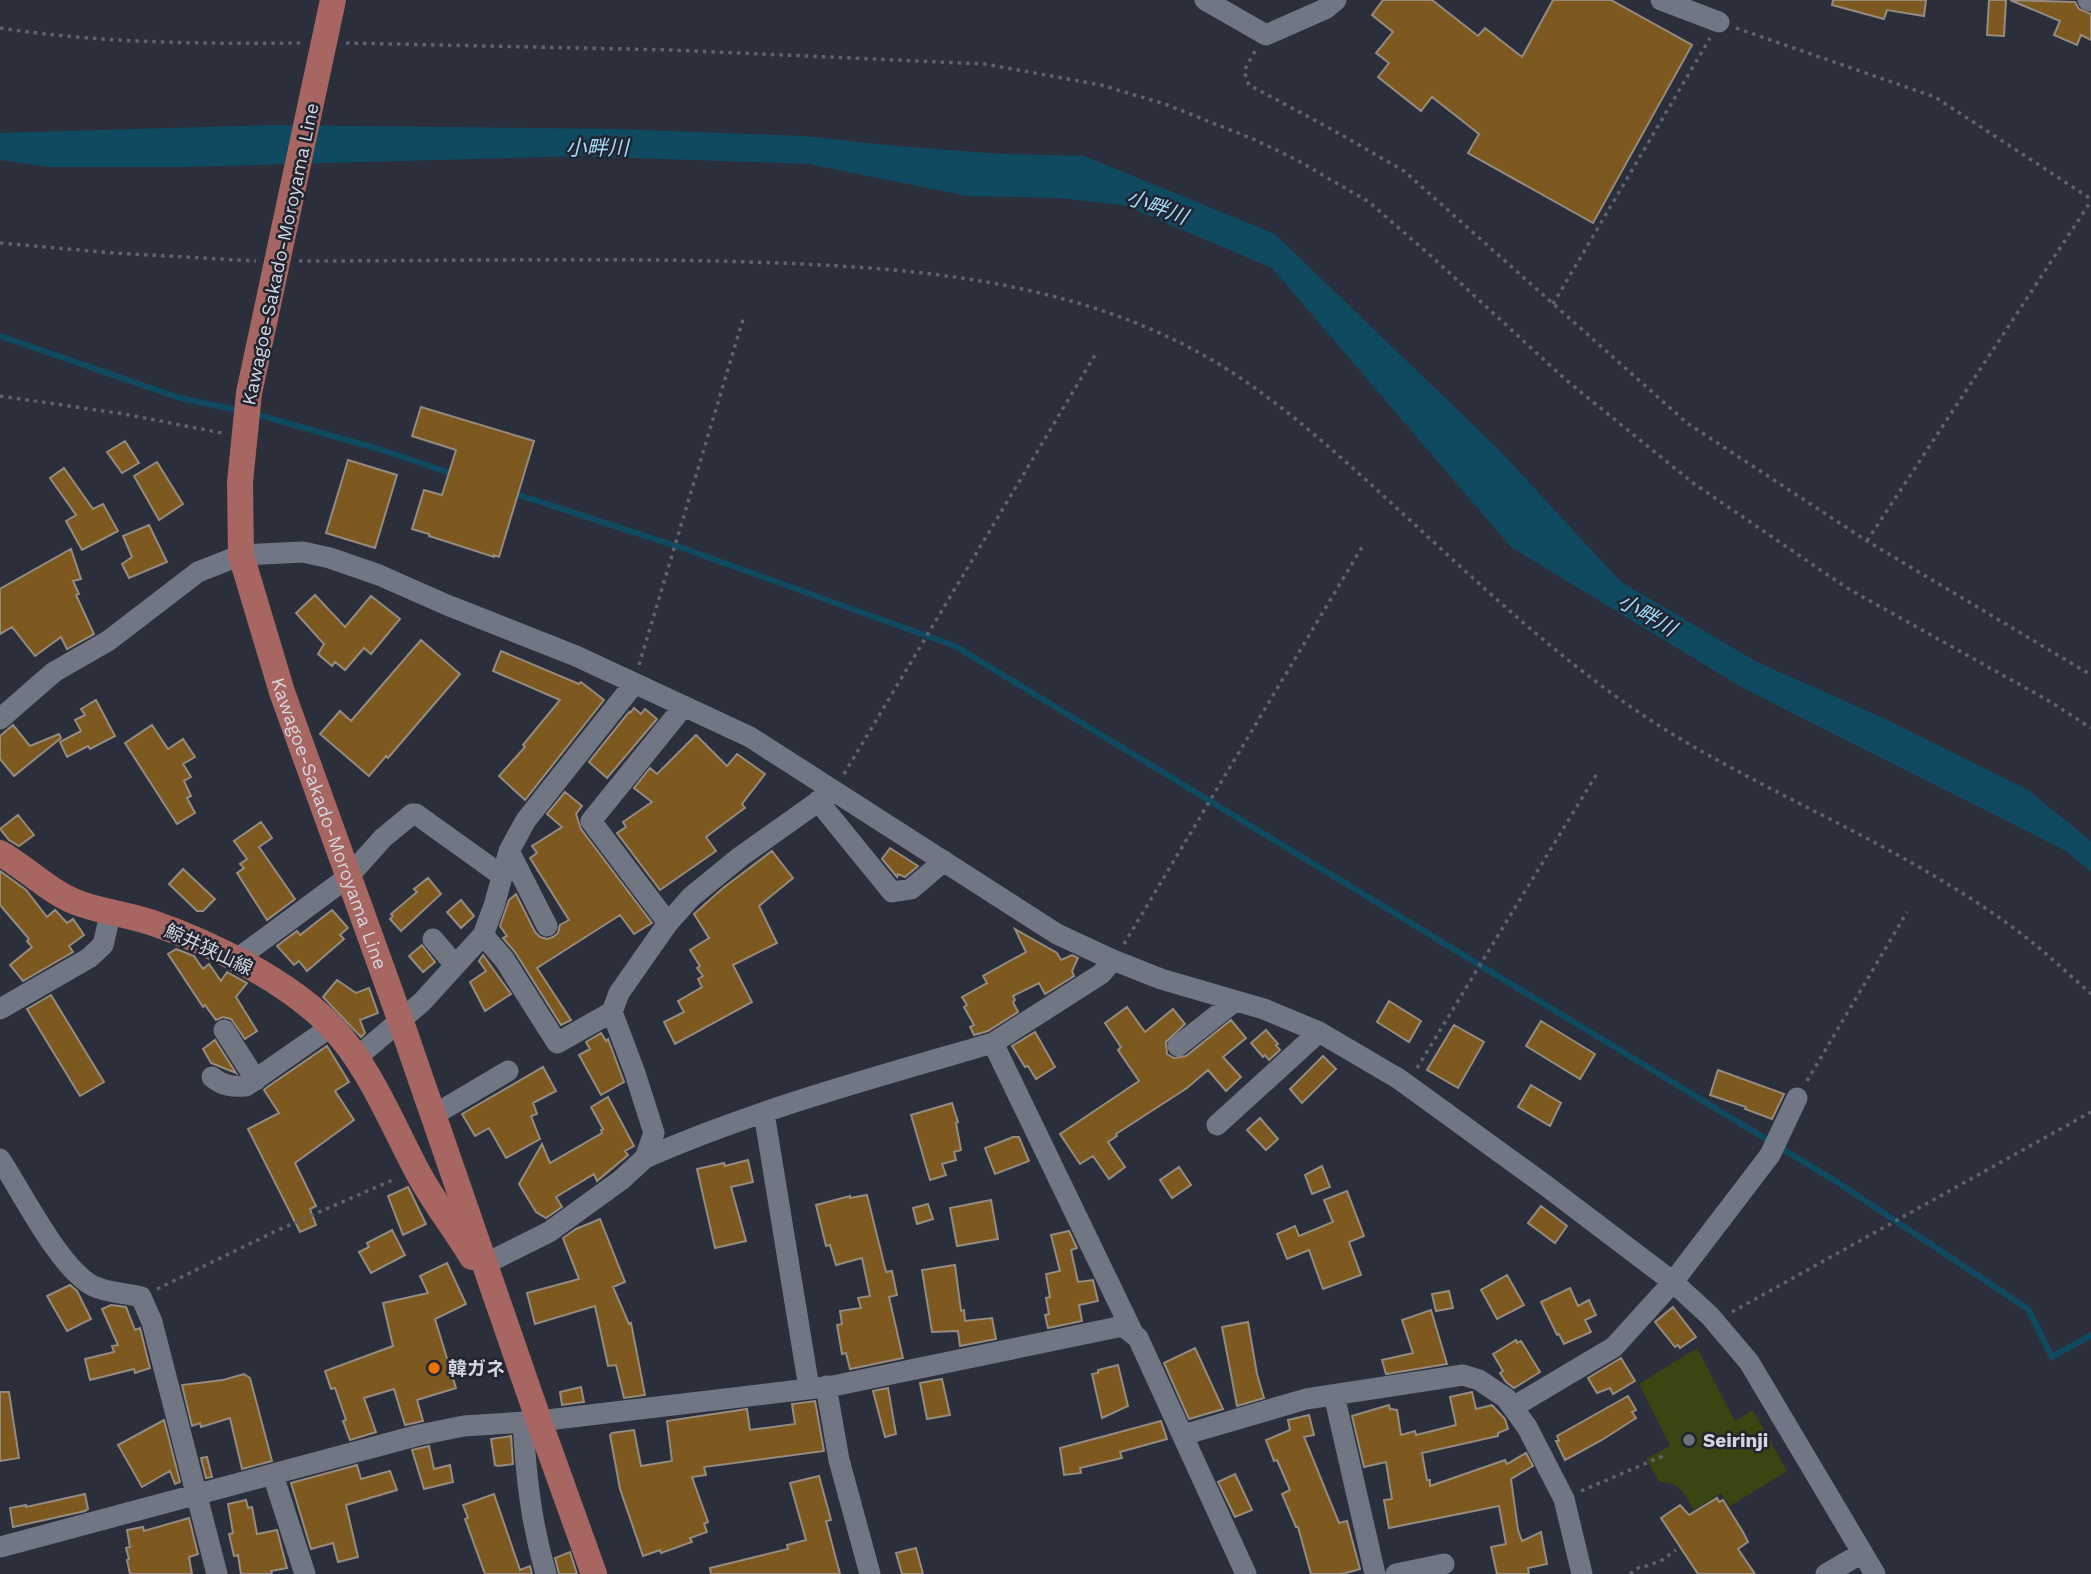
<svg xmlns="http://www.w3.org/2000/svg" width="2091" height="1574" font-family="'Work Sans','Noto Sans JP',sans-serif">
<rect width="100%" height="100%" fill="#2b2f3b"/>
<path fill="#384612" d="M1697 1348 1735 1421 1753 1410 1787 1471 1730 1506 1721 1493 1694 1510C1683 1493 1681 1482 1659 1482L1646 1459 1670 1446 1639 1384Z"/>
<path fill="#104a61" d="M272 125 612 129 803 136 897 146 1001 154 1084 156 1275 234 1499 450 1621 582 1757 662 1883 718 2028 790 2091 841V872L2066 851 1743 688 1511 547 1272 268 1124 205 1059 198 967 196 809 164 579 156 182 167H50L0 160V133Z"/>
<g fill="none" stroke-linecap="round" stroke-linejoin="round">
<path stroke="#104a61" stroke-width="6" d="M0 336 180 398 242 411
M252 413 382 450 456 475
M510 492 685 549 955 646 1840 1184 2028 1309 2052 1357 2091 1335"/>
</g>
<path fill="#7d5920" stroke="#958b7e" stroke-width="2" d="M1383 0H1432L1478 36 1485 28 1522 57 1553 0H1611L1692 45 1593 223 1468 153 1479 134 1432 97 1421 111 1378 77 1389 63 1376 53 1393 32 1372 15Z
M1833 0H1926L1924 16 1887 10 1884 19 1832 5Z
M1989 0H2006L2004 36 1987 35Z
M2010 0 2075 2 2079 9 2091 14V40L2081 35 2077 45 2054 35 2060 21Z
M421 407 534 441 499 557 494 555V557L429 536V534L412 529 424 490 442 495 456 450 412 436Z
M125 441 139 463 122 473 107 452Z
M348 460 397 475 375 548 326 533Z
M157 462 183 504 159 520 134 476Z
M64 468 93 509 103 504 118 531 82 550 66 521 76 515 50 478Z
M149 525 167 562 129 578 122 564 132 557 123 536Z
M71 549 81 579 73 581 79 594 76 595 94 634 67 649 61 637 35 656 12 627 0 634V589Z
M315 595 345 627 371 596 400 619 371 654 364 648 345 670 335 662 332 666 318 654 324 644 296 613Z
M421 640 460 674 388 758 386 756 369 776 320 734 340 711 351 721Z
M501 651 579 684 581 682 604 700 525 800 499 776 525 747 523 745 560 700 493 671Z
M96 700 115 736 90 749 88 746 67 757 60 742 81 731 75 720 85 715 81 709Z
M634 708 641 714 645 709 657 719 607 778 589 762 629 712 630 713Z
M13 725 30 746 59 734 61 738 14 776 0 759V736Z
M152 725 168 749 183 739 195 757 183 764 191 777 184 781 191 796 187 798 195 813 177 824 125 743Z
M696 735 727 766 737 754 765 774 742 804 745 808 742 810 706 837 716 851 660 890 617 833 626 827 623 822 652 802 634 788 650 768 657 774Z
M565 792 582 806 576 814 581 829 652 923 634 934 620 915 537 968 571 1020 561 1025 515 952 503 938 507 936 500 926 509 900 516 894 535 932 540 937 547 939 553 937 558 933 560 925 569 920 530 858 537 853 532 846 562 827 547 814Z
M18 815 34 835 19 846 9 840 0 829Z
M261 822 272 838 259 847 295 899 267 920 237 873 244 868 240 864 247 859 234 841Z
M890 848 918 866 905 877 898 874 897 877 882 859Z
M772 851 793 878 759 906 777 943 733 965 752 1002 675 1044 664 1022 684 1012 678 1001 702 987 698 979 703 976 697 968 700 966 690 950 709 938 694 914 723 888Z
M183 869 215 899 203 911H197L169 884Z
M0 871 26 890 47 917 55 910 67 923 73 919 84 935 69 946 73 952 23 981 10 965 32 947 27 941 29 939 0 905Z
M428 878 441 894 401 931 390 919 393 916 391 914 417 892 414 889Z
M461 900 474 916 461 928 447 912Z
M332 910 348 928 340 935 344 939 307 971 299 961 294 965 277 946 297 931 300 935Z
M1015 929 1057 953 1061 960 1072 955 1078 958 1072 971 1074 976 1045 994 1039 983 1013 996 1015 1000 1013 1002 1018 1012 988 1031 974 1035 970 1027 974 1025 964 1007 967 1005 962 997 987 983 983 976 1026 952Z
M422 945 435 962 423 972 409 956Z
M176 949 194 956 203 969 209 964 221 981 227 972 247 983 236 997 257 1031 245 1039 231 1019 223 1017 216 1020 205 1005 203 1007 168 954Z
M483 955 511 994 485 1011 470 982 486 971 479 961Z
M337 980 356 993 369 988 378 1013 360 1020 365 1033 361 1037 323 997Z
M51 995 104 1082 80 1096 27 1009Z
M1389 1001 1421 1021 1409 1042 1377 1022Z
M1127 1007 1145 1032 1173 1009 1185 1024 1166 1042 1167 1054 1174 1058 1186 1056 1231 1020 1246 1038 1223 1057 1241 1077 1226 1091 1208 1070 1187 1088 1116 1134 1117 1136 1108 1142 1125 1167 1109 1179 1093 1156 1080 1164 1060 1134 1139 1081 1118 1050 1121 1047 1105 1023Z
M1541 1021 1595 1054 1580 1079 1526 1046Z
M1454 1025 1484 1042 1458 1088 1427 1070Z
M1266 1030 1278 1044 1276 1045 1280 1050 1269 1060 1265 1055 1263 1057 1251 1043Z
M1035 1032 1055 1067 1036 1079 1028 1066 1025 1067 1012 1046Z
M601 1033 606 1041 608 1039 624 1082 601 1095 579 1055 590 1049 586 1042Z
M215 1040 236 1073 211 1063 203 1049Z
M327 1046 349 1082 335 1091 354 1120 295 1163 316 1206 310 1209 316 1225 300 1232 248 1129 279 1113 264 1090 266 1088Z
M1323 1056 1336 1069 1302 1103 1290 1089Z
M543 1067 556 1091 533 1103 537 1114 531 1116 540 1139 506 1158 489 1128 475 1136 462 1114Z
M1718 1070 1784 1094 1772 1119 1745 1109 1746 1107 1710 1095Z
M1531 1085 1561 1103 1550 1126 1518 1107Z
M608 1097 634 1146 625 1151 628 1155 597 1181 594 1174 556 1197 562 1207 546 1218 536 1212 519 1184 542 1144 550 1163 602 1133 601 1130 603 1129 591 1107Z
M952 1103 958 1122 956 1123 961 1150 954 1152 956 1160 942 1164 946 1175 930 1180 911 1115Z
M1260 1118 1278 1139 1266 1150 1247 1130Z
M1013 1137H1019L1029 1161 995 1174 985 1148Z
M748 1160 753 1182 731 1187 746 1241 715 1248 697 1169 724 1163 725 1166Z
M1322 1166 1330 1187 1312 1194 1305 1175Z
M1179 1167 1191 1185 1172 1198 1160 1180Z
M408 1187 426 1224 403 1235 388 1196Z
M1347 1191 1364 1236 1349 1242 1361 1275 1323 1289 1309 1250 1287 1259 1277 1234 1295 1226 1299 1236 1333 1222 1324 1200Z
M867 1195 886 1272 892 1271 897 1295 889 1297 903 1358 850 1369 846 1353 842 1354 837 1325 842 1324 840 1311 861 1308 858 1298 870 1296 862 1258 836 1265 830 1245 826 1246 816 1205 850 1196V1198Z
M991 1200 998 1239 957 1246 950 1208Z
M928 1204 933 1219 917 1224 913 1208Z
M1541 1206 1567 1226 1555 1243 1528 1223Z
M600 1219 625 1282 613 1287 629 1324 631 1323 645 1395 624 1398 616 1365 608 1366 595 1306 535 1324 527 1293 579 1279 563 1238 576 1229Z
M392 1230 405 1255 371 1273 359 1252 369 1247 367 1243Z
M1069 1231 1077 1248 1071 1250 1078 1282 1093 1280 1098 1301 1079 1305 1082 1321 1048 1328 1045 1315 1049 1314 1046 1298 1050 1297 1046 1274 1060 1271 1051 1235Z
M447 1263 466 1304 435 1319 456 1388 417 1400 423 1421 405 1425 394 1389 364 1398 376 1432 350 1440 343 1421 346 1420 335 1388 331 1389 325 1371 393 1346 383 1303 428 1293 420 1276Z
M955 1265 961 1311 964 1310 965 1321 992 1318 996 1339 960 1346 958 1331 932 1332 922 1270Z
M1507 1275 1524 1305 1497 1319 1481 1290Z
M70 1285 77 1291 91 1319 67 1331 47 1296Z
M1570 1288 1578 1306 1589 1300 1596 1315 1585 1320 1591 1332 1564 1344 1559 1334 1557 1335 1541 1302Z
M1449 1291 1453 1308 1436 1311 1432 1294Z
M111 1305 126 1307 135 1330 140 1328 150 1368 135 1373 134 1369 90 1380 85 1359 114 1352 112 1346 118 1345 102 1309Z
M1673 1307 1696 1337 1680 1348 1678 1345 1675 1347 1655 1322Z
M1431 1310 1447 1364 1386 1374 1382 1360 1413 1353 1402 1320Z
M1248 1322 1257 1374 1264 1398 1237 1406 1222 1327Z
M1516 1340 1517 1343 1521 1341 1540 1372 1514 1388 1506 1382 1500 1373 1503 1371 1493 1354Z
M1195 1348 1223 1409 1189 1419 1164 1363Z
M1621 1358 1635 1381 1613 1394 1610 1388 1597 1393 1588 1378Z
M1118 1365 1128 1406 1102 1418 1092 1374 1098 1373V1370Z
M244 1374 250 1378 272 1461 242 1469 230 1418 201 1427 200 1423 192 1426 182 1385 223 1380Z
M942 1379 950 1415 927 1419 920 1383Z
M581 1387 584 1402 562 1405 560 1392Z
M888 1388 896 1434 885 1437 873 1391Z
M0 1392H9L19 1458 0 1461Z
M1472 1392 1476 1409 1492 1405 1505 1419 1508 1429 1498 1433V1436L1422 1453 1427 1480H1430V1486L1505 1460 1507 1464 1526 1453 1533 1466 1511 1479 1518 1530 1522 1541 1541 1532 1547 1564 1528 1568 1529 1574H1497L1491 1547 1506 1544 1499 1506 1389 1528 1384 1500 1392 1499 1386 1462 1364 1467 1352 1416 1389 1405 1390 1409 1397 1410 1401 1435 1415 1431 1416 1435 1456 1425 1450 1397Z
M1628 1396 1636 1410 1632 1412 1636 1418 1602 1440 1565 1460 1556 1441H1559L1557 1436Z
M815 1401 824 1451 704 1467 706 1475 692 1477 708 1522 704 1524 707 1532 690 1538 692 1542 661 1553 660 1550 643 1556 620 1489 610 1435 612 1433 634 1430 641 1466 672 1461 667 1421 747 1409 750 1430 795 1424 792 1404Z
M1309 1415 1314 1435 1304 1437 1339 1523 1347 1521 1360 1569 1342 1574H1311L1298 1527H1296L1282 1494 1290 1490 1277 1460 1274 1461 1266 1440 1290 1430 1288 1420Z
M164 1420 180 1482 175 1484 170 1471 142 1487 118 1445Z
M1161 1421 1167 1439 1120 1452 1122 1458 1080 1468 1081 1473 1064 1475 1060 1448Z
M511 1436 513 1464 498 1466 495 1465 491 1439Z
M429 1446 434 1469 450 1465 453 1482 424 1489 412 1450Z
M207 1457 212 1477 206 1478 201 1458Z
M357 1465 361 1479 390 1471 397 1490 346 1505 358 1557 338 1562 333 1543 311 1549 291 1483Z
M1235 1474 1252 1510 1235 1517 1218 1482Z
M819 1476 831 1520 826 1521 840 1574H711L710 1568 788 1549 787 1545 806 1540 790 1483Z
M85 1494 88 1509 85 1511 13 1527 10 1508 26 1505V1507Z
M494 1494 520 1570 530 1566 532 1574H485L465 1519 468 1518 463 1505Z
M1717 1498 1719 1502 1723 1500 1743 1532 1748 1542 1738 1549 1755 1574H1698L1661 1518 1680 1505 1689 1515Z
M246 1500 248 1508 252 1507 257 1534 277 1530 287 1568 271 1571 272 1574H241L238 1555 234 1556 229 1534 233 1533 228 1504Z
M189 1518 198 1554 189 1557 192 1574H130L127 1560 129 1559 126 1548 130 1547 127 1530 143 1527 144 1531Z
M916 1548 923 1574H902L896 1553Z
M570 1552 577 1574H559L555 1558Z"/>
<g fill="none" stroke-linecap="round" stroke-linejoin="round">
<path stroke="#5f636e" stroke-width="3.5" stroke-dasharray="3.5 5" stroke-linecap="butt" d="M0 28C99 43 200 44 300 43
M1736 28 1935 97 2091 199
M346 43 672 50 985 64 1101 85 1165 104 1253 139 1297 160 1369 202 1431 256 1566 380 1693 483 1847 588 2049 701 2091 728
M1255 51 1244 71 1249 85 1331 129 1404 171 1687 423 1867 541 2091 675
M0 243 114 253 256 261
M299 261C437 261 576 258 715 261 892 266 1079 273 1233 373 1298 416 1354 469 1412 522 1481 586 1551 651 1628 705 1711 763 1805 804 1894 853 1943 880 1994 911 2038 947 2056 962 2073 978 2091 994
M1553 304 1710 38
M0 396 124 414 222 433
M1867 541 2091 201
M639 665 744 316
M844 774 1095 355
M1124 944 1362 547
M1417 1068 1598 772
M1807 1081 1907 912
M157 1289 278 1230 395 1179
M1732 1312 2091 1112
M1581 1491 1663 1456
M1630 1574 1641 1566H1647L1662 1560 1676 1550"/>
<path stroke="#707683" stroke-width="21" d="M1205 0 1266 35 1325 9 1336 0
M1661 0 1719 22
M2088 0 2091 1
M0 719 54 672 108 641 198 572 241 555 303 552 330 558 379 575 447 605 576 656 750 737 1057 934 1113 960 1161 979 1264 1009 1319 1032 1399 1079 1545 1185 1673 1282 1710 1316 1749 1362 1875 1574
M818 801 892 892 911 889 944 861
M509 851 547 926
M668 923 591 821 684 706
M483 935 504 959 557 1043 612 1012
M433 939 455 965
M237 959 348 877 383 838 412 814H416L501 875
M1113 960 1101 974 993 1043 1133 1333
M0 1009 89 958 103 945 111 911
M224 1030 256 1080
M1178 1046 1235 1001
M356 1058 422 1002 483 935 494 906 509 851 526 820 634 684
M212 1077C223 1086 232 1087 246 1086L332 1026
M764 1113 809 1388
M432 1116 508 1071
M1217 1125 1319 1032
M645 1158C757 1109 876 1077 993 1043
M0 1159C22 1192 59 1268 93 1286 108 1293 125 1293 141 1297L152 1322 217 1574
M485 1264 549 1232 621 1180 645 1158 654 1133 635 1073 612 1012 619 993 668 923 691 897 740 857 833 791
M826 1386 839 1460 870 1574
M1334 1395 1375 1574
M1513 1407 1614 1347 1673 1282 1770 1155 1797 1098
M523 1422C526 1477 531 1522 546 1574
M1183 1435 1306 1399 1463 1375 1479 1380 1506 1398 1527 1427 1564 1499 1582 1574
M273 1475 305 1574
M0 1547 419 1435 464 1426 539 1421 833 1386 1123 1326 1138 1338 1246 1574
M1396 1574 1444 1564
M1826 1574 1862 1553"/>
<g stroke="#a86662" stroke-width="26">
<path id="s1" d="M333 0 249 393 240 482 241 555 282 692 400 1019 539 1421 594 1574"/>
<path d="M0 853C27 868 51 894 81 904 104 912 129 915 153 923 211 943 288 981 331 1026 366 1061 392 1123 415 1167 431 1199 454 1227 472 1257"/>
</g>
</g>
<circle fill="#e8710a" stroke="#212531" stroke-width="2.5" cx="434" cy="1368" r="7"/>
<circle fill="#6b7280" stroke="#212531" stroke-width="2.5" cx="1689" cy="1440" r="7"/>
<g text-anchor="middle" stroke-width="5" stroke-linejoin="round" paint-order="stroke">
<g font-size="19" fill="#d4d7df" stroke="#212531">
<text transform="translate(280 254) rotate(-78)" y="7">Kawagoe-Sakado-Moroyama Line</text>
<text dy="7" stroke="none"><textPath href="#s1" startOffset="847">Kawagoe-Sakado-Moroyama Line</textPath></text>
<text transform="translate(209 949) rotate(25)" y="7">鯨井狭山線</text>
</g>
<g font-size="19" font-weight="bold" fill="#d4d7df" stroke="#212531" text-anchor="start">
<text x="448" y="1375">韓ガネ</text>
<text x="1703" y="1447">Seirinji</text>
</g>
<g font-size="21" font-style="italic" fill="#a3dcf8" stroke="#212531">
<text x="597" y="155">小畔川</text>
<text transform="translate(1157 207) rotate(20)" y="7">小畔川</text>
<text transform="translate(1647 615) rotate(30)" y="7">小畔川</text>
</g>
</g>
</svg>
